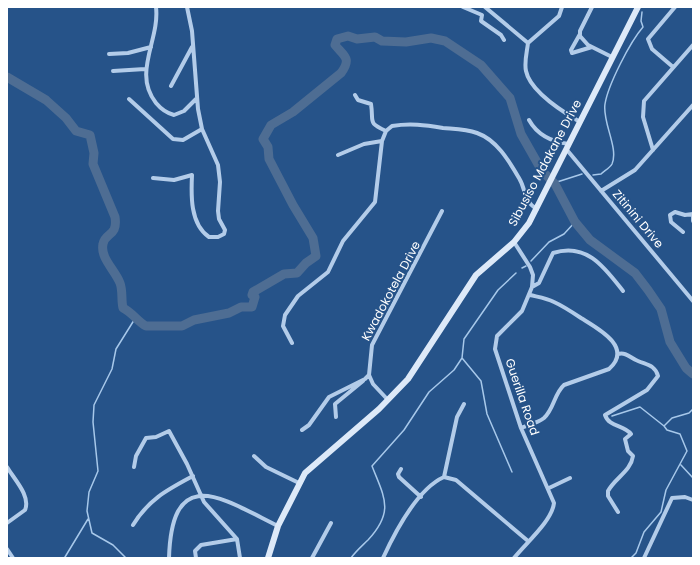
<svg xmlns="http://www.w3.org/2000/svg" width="700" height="565" font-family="Poppins,sans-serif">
<rect width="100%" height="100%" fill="#265389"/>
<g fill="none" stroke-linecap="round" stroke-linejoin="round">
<path stroke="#a7c8ea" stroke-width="1.5" d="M593 175 601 174C604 171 610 168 612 164 619 148 602 122 605 104 608 85 630 42 643 27L641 21 642 12
M554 183 582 174
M531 261 549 242 564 234 575 222
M522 268 526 266
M462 358 481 381 487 414 512 472
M612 416 640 407 664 426
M681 465 693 478
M65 557 88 519
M126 558 113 545 92 533 87 511 89 492 98 471 93 422 94 405 112 369 116 349 136 317
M351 558C356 551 362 546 368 540 395 511 384 497 372 466L404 430 429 392 454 370 462 358 464 339 498 290 516 273
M631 558 636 553 644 532 661 512 666 490 687 451 680 434 667 430 664 426 672 418 689 413 693 409"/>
<path stroke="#4e6d93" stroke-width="9" d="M7 77 46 100 66 118 76 131 90 135 94 153 93 164 115 217C118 237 105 232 103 244 100 258 115 270 120 283 123 291 121 300 123 308 133 313 138 322 146 326H182L194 320 229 313 241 307H252L255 297 252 295 253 292 284 274 297 273 306 263 316 256 313 238 293 205 269 159 268 147 263 139 271 125 293 112 341 73C352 58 344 56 335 45L337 39 348 36 357 39 375 37 382 41 406 42 431 38 445 41 481 65 510 98 521 134 542 171 555 184 575 222 590 240 635 273 648 290 661 309 670 342 686 368 693 374"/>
<path stroke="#b3cce9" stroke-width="4" d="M156 7C160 40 132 73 156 103 161 109 166 113 174 115L184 111 196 99
M463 7 482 15 481 21 501 35 504 40
M485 7 528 43
M562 7 559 16 528 43C527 52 524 62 526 71 530 91 563 112 580 122
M592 7 580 31V36L588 45 612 57
M580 34 571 50 572 53 592 47
M109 54 128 53 151 47
M673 67 652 49 648 39 675 7
M113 71 145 69
M171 86 192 47
M355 95 358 100 371 104C374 123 367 122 386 131
M129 99 173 139 183 140 202 129
M529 120C538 136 552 142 569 144
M567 150 693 301
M653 150 643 117 644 101 693 45
M338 155 364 144 382 141
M153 178 174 180 192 175C191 195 190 224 209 237H218L224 234 225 230 219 219 218 211 220 182 218 165 202 129 198 109 192 31 187 7
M601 191 635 170 693 105
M693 214V221
M683 232 671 222 670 215 675 212 685 215 693 214
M532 287 539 283 553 253C587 242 605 268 623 291
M292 343 283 326 285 315 298 296 328 272 343 241 375 202 382 141 386 131 392 126C410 123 425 125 443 128 454 129 466 129 477 133 497 140 509 161 519 178 527 191 522 200 537 209
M388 400 373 384 369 375 372 345 442 211
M336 417 335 404 363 381
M521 428C528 425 538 423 544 418 554 409 554 394 564 385L609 369C634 347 597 328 581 318 572 312 563 306 554 302 546 298 538 297 530 295
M302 430 309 425 329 397 365 379 369 375
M254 456 266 467 299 483
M7 467C14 479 31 496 25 510L7 523
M134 467 136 456 146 438 156 437 169 431 187 464 204 502 237 539 240 558
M401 469 398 474 399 477 421 497
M444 477 457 417 464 404
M549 488 570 478
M618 512 608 496V491C615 478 631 471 633 456L628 451 625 439 631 434C624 425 609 427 605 415L647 390 658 376C655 365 647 365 638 361 630 358 627 352 618 354
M133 525C149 499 167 490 193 476
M7 549 13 558
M169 558C172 462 223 499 278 526
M196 558 195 551 201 545 237 539
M312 558 331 523
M383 558C395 532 417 489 444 477L456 480 528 541
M514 558C526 543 552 521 554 503L521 428 495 349 497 336 522 311 532 287 533 275 530 267 514 242
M644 558 672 498 685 497 693 500"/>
<path stroke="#dde9f8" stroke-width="6" d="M268 558 278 526 305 473 379 409 408 379 476 275 514 242 529 223 638 7"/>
</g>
<g text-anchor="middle" stroke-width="4" stroke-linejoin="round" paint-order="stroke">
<g font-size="12" fill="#fff" stroke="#265389">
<text transform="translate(545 163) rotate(-62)" y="4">Sibusiso Mdakane Drive</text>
<text transform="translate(638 219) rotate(50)" y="4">Zitinini Drive</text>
<text transform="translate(391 291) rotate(-62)" y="4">Kwadokotela Drive</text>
<text transform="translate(522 397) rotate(71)" y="4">Guerilla Road</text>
</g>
</g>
<rect width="700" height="565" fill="none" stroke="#ffffff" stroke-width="16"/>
</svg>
